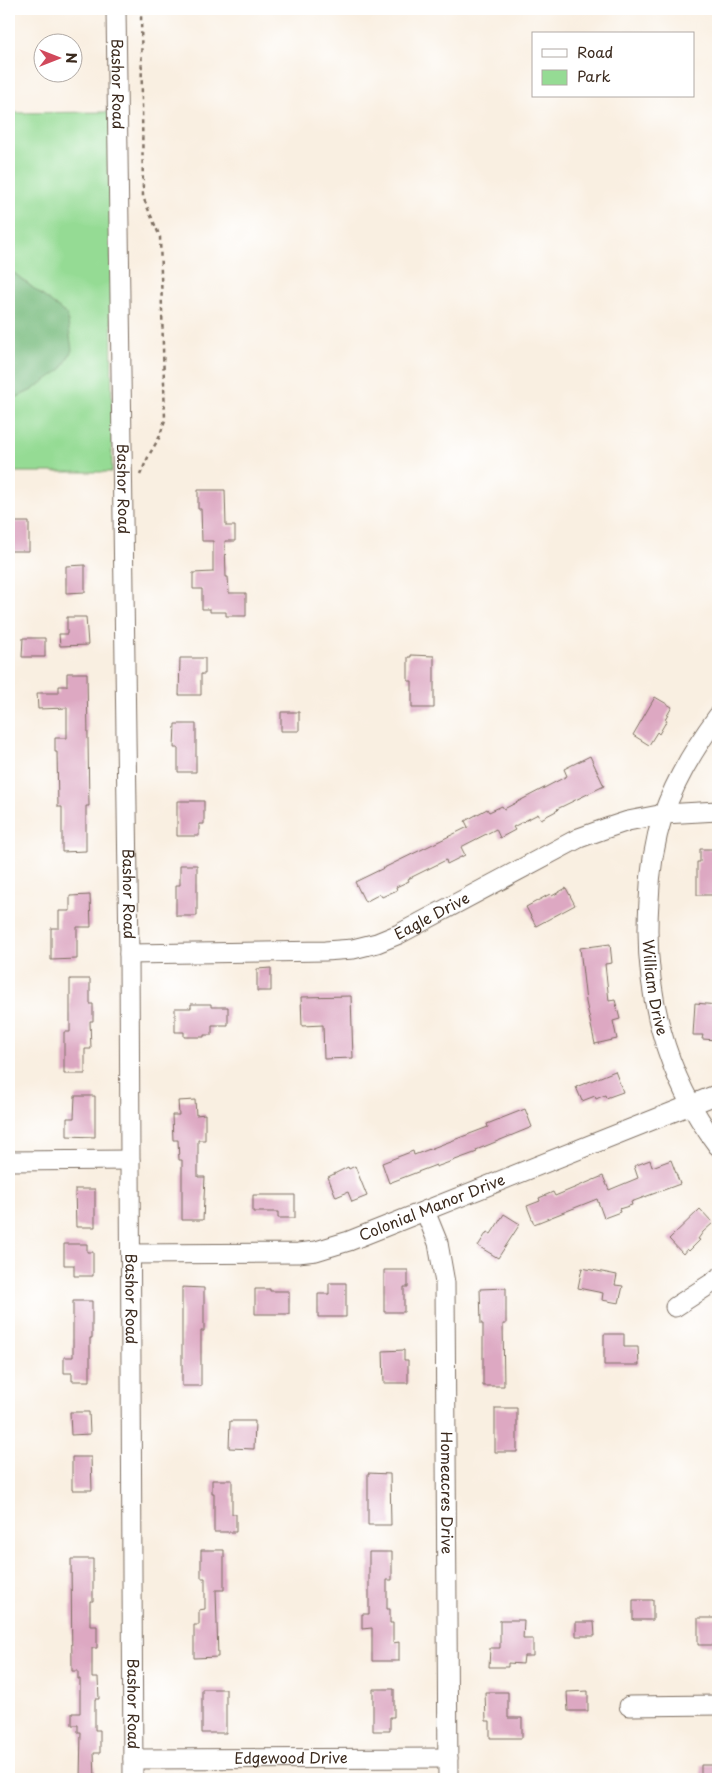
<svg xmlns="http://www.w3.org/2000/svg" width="727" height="1788" font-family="'Playpen Sans',sans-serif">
<rect width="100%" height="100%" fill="#fff"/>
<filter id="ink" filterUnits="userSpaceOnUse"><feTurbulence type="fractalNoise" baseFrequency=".02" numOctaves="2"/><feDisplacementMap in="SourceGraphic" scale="10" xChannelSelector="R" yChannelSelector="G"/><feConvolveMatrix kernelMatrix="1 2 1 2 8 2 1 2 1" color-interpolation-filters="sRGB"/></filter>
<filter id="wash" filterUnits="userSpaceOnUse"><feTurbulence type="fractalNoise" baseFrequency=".0096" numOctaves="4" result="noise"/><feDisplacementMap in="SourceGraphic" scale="20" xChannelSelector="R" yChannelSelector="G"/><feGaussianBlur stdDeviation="1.12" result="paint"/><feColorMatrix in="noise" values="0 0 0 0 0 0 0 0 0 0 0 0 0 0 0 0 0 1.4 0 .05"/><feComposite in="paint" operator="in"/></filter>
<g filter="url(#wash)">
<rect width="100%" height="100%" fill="#f9efe1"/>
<path fill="#95db94" stroke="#688259" d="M111 112 112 472H9V401L32 390 67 315 9 269V113Z"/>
<path fill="#78bb7e" stroke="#5a724e" d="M9 269 67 315 72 350 62 369 32 390 9 401Z"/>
<g id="blocks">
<path fill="#dda8c2" d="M198 490H225L226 526H235V541H225L226 577H228L229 593H246V616H226V612H210V609H202V589H193V573L213 572V541H202L201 509H198Z
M9 522H29V551H9Z
M85 565V592L66 593V566Z
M67 617H86L88 645 60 646 59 634H67Z
M23 638H45V657H22Z
M411 655 434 656V708H412V681H408V657H411Z
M180 658H205V674H201V695H179Z
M67 673H87L89 806H86V851L62 852V807H58L57 752H55V738H67V708L38 709 37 693H59V686H67Z
M655 697 672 707 665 719 667 720 659 734 657 732 649 745 633 735Z
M281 712H299V731H281Z
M175 724H196V772H178V748H174Z
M590 756 604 786 557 809 558 810 541 819 538 814 513 827 515 830 500 838 496 829 461 847 465 855 447 864 446 860 408 879 409 881 396 887 397 890 382 897 380 894 365 902 355 882 468 827 465 821 487 809 489 812 502 806 504 809 567 776 564 769Z
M177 801H204V824H199V836H177Z
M700 849H716L717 895H697V862H700Z
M180 865H197V916H176V885H180Z
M566 888 575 905 536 926 526 907 550 894 552 896Z
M90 895 91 927H77V959L51 960V928H59V911H70V896Z
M610 944 612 963 605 964 609 1001 615 1000 620 1019 613 1021 617 1039 595 1044 586 1002 580 948Z
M271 968V991H257V969Z
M70 979H90V1004H93V1021H90L91 1049H85V1074H64V1032H70Z
M351 996 353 1058 324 1059 323 1025 302 1026 301 997Z
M695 1003 718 1005 717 1040 702 1039 703 1035H693Z
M191 1004H211V1007H228V1025H212V1035H204V1037H184V1032H175V1008H191Z
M615 1071 623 1092 606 1098 605 1095 596 1099 595 1096 582 1101 576 1087Z
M75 1096H95V1137L67 1136V1118H74Z
M195 1100 196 1115 205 1114V1140H198V1177H205L203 1220H182V1160H179L178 1140H173L172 1115H179L178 1101Z
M525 1109 532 1127 476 1150 477 1152 436 1167V1165L389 1183 382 1163 413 1151 414 1155 488 1127 487 1124Z
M650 1160 652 1167 671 1160 680 1184 631 1202 632 1205 619 1209 620 1212 604 1218 597 1199 534 1224 527 1206 540 1201 539 1198 553 1192 555 1196 603 1176 609 1190 638 1178 634 1166Z
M355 1166 367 1196 352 1202 348 1192 336 1197 328 1177 348 1167 349 1169Z
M75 1189H95V1227H76Z
M253 1195H295V1218H278V1212H253Z
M700 1209 713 1223 703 1232 698 1239 700 1240 689 1251 687 1249 683 1254 669 1239Z
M504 1214 520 1224 498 1258 478 1246 487 1232 491 1234Z
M64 1244H87V1252H93V1276H74V1265H64Z
M582 1268 617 1275 615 1285 623 1286 619 1303 602 1300 603 1293 578 1288Z
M384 1270H408V1287H404V1312H384Z
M329 1283H346V1317H318V1294H329Z
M182 1287 204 1288V1331H201V1386H182Z
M506 1288V1324H503L504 1386H483V1324H481L480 1289Z
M255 1289H270V1291H289V1314H255Z
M73 1301H92V1338H90V1381H72V1373H64V1357H73Z
M604 1334H624V1347H638L639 1365H604Z
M404 1350V1360H408V1383H384L383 1351Z
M495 1408H517V1452H495Z
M70 1412H89L90 1434 71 1435Z
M230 1421H255L254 1449 229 1448Z
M72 1457H91L92 1490H72Z
M368 1473 390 1474 391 1525H368Z
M212 1480H232V1514H236V1532H214V1493H212Z
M201 1550H224V1590H216L218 1657 194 1658V1625H199V1610L205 1609V1578H201Z
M369 1552H392V1580H387V1609H390V1623H393V1643L399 1642V1661H372V1628L362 1629V1614H369Z
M71 1559H93V1601H90V1626H97V1648H92V1678H98L99 1699H95V1730H100V1753H94L95 1779H80L81 1732H78V1725H72V1713H80V1679H78V1671H72Z
M633 1600H653V1620H633Z
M698 1618H718V1645H698Z
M500 1620H524L523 1639H533V1656H524L523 1664 508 1663V1667H489L490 1648H500Z
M576 1622H594L595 1636H576Z
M202 1689H226V1733H202Z
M373 1689H394V1717H390V1731H373Z
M588 1691V1711H568L567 1692Z
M485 1692H508V1718H522V1738H490V1721H486Z
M701 1765H718V1779H701Z"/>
</g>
</g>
<g filter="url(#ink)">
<use href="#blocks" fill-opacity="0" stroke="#7e6f62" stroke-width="1"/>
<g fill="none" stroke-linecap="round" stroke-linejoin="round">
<g stroke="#7e6f62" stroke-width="21">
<g id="minor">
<path id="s1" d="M116 9 129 954 133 1779"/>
<path id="s2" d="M718 716C695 747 676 779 663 815 654 843 650 871 649 901 643 988 664 1076 718 1146"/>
<path id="s3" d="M129 954 325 951 353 949 377 943 399 934 579 838 607 828 628 821 664 814 718 811"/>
<path d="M9 1161 130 1160"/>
<path id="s4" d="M425 1211 438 1243 445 1283 448 1779"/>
<path id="s5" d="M131 1254 298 1253 316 1251 349 1241 718 1094"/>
<path d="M675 1307 715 1281 718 1278"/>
<path d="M629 1706 718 1705"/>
<path id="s6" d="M133 1759 448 1758"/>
</g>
</g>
<path stroke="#7e6f62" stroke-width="2.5" stroke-dasharray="4 4" stroke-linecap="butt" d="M140 475 149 455 159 438 165 420 160 237 143 197 141 9"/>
<use href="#minor" stroke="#fff" stroke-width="19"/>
</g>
</g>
<g text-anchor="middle" stroke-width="4.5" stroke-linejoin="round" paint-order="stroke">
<g font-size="15" fill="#3b2a1e" stroke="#fff">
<text dy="5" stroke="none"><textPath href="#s1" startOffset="75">Bashor Road</textPath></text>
<text dy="5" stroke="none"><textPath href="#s1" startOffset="480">Bashor Road</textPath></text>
<text dy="5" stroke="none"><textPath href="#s1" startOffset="885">Bashor Road</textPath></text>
<text dy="5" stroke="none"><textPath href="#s3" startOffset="310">Eagle Drive</textPath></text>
<text dy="5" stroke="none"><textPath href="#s2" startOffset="288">William Drive</textPath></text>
<text dy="5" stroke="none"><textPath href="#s5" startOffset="309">Colonial Manor Drive</textPath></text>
<text dy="5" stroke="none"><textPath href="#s1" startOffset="1290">Bashor Road</textPath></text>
<text dy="5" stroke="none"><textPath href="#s4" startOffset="285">Homeacres Drive</textPath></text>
<text dy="5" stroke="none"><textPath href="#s1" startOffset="1695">Bashor Road</textPath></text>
<text dy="5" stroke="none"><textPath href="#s6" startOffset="158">Edgewood Drive</textPath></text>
</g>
</g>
<rect width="727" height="1788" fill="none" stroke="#fff" stroke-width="30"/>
<rect x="532" y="32" width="162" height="65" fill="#ffffff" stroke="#b1aaa5"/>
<rect x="542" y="49" width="25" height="8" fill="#ffffff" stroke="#b1aaa5"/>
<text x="577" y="58" font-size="15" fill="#3b2a1e">Road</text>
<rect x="542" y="70" width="25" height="15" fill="#95db94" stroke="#b1aaa5"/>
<text x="577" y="82" font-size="15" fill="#3b2a1e">Park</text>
<g transform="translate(58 58) rotate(90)"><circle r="24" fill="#ffffff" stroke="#b1aaa5"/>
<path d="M0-4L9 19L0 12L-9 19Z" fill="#d1495b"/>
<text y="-8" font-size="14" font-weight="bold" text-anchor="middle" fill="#3b2a1e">N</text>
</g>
</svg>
